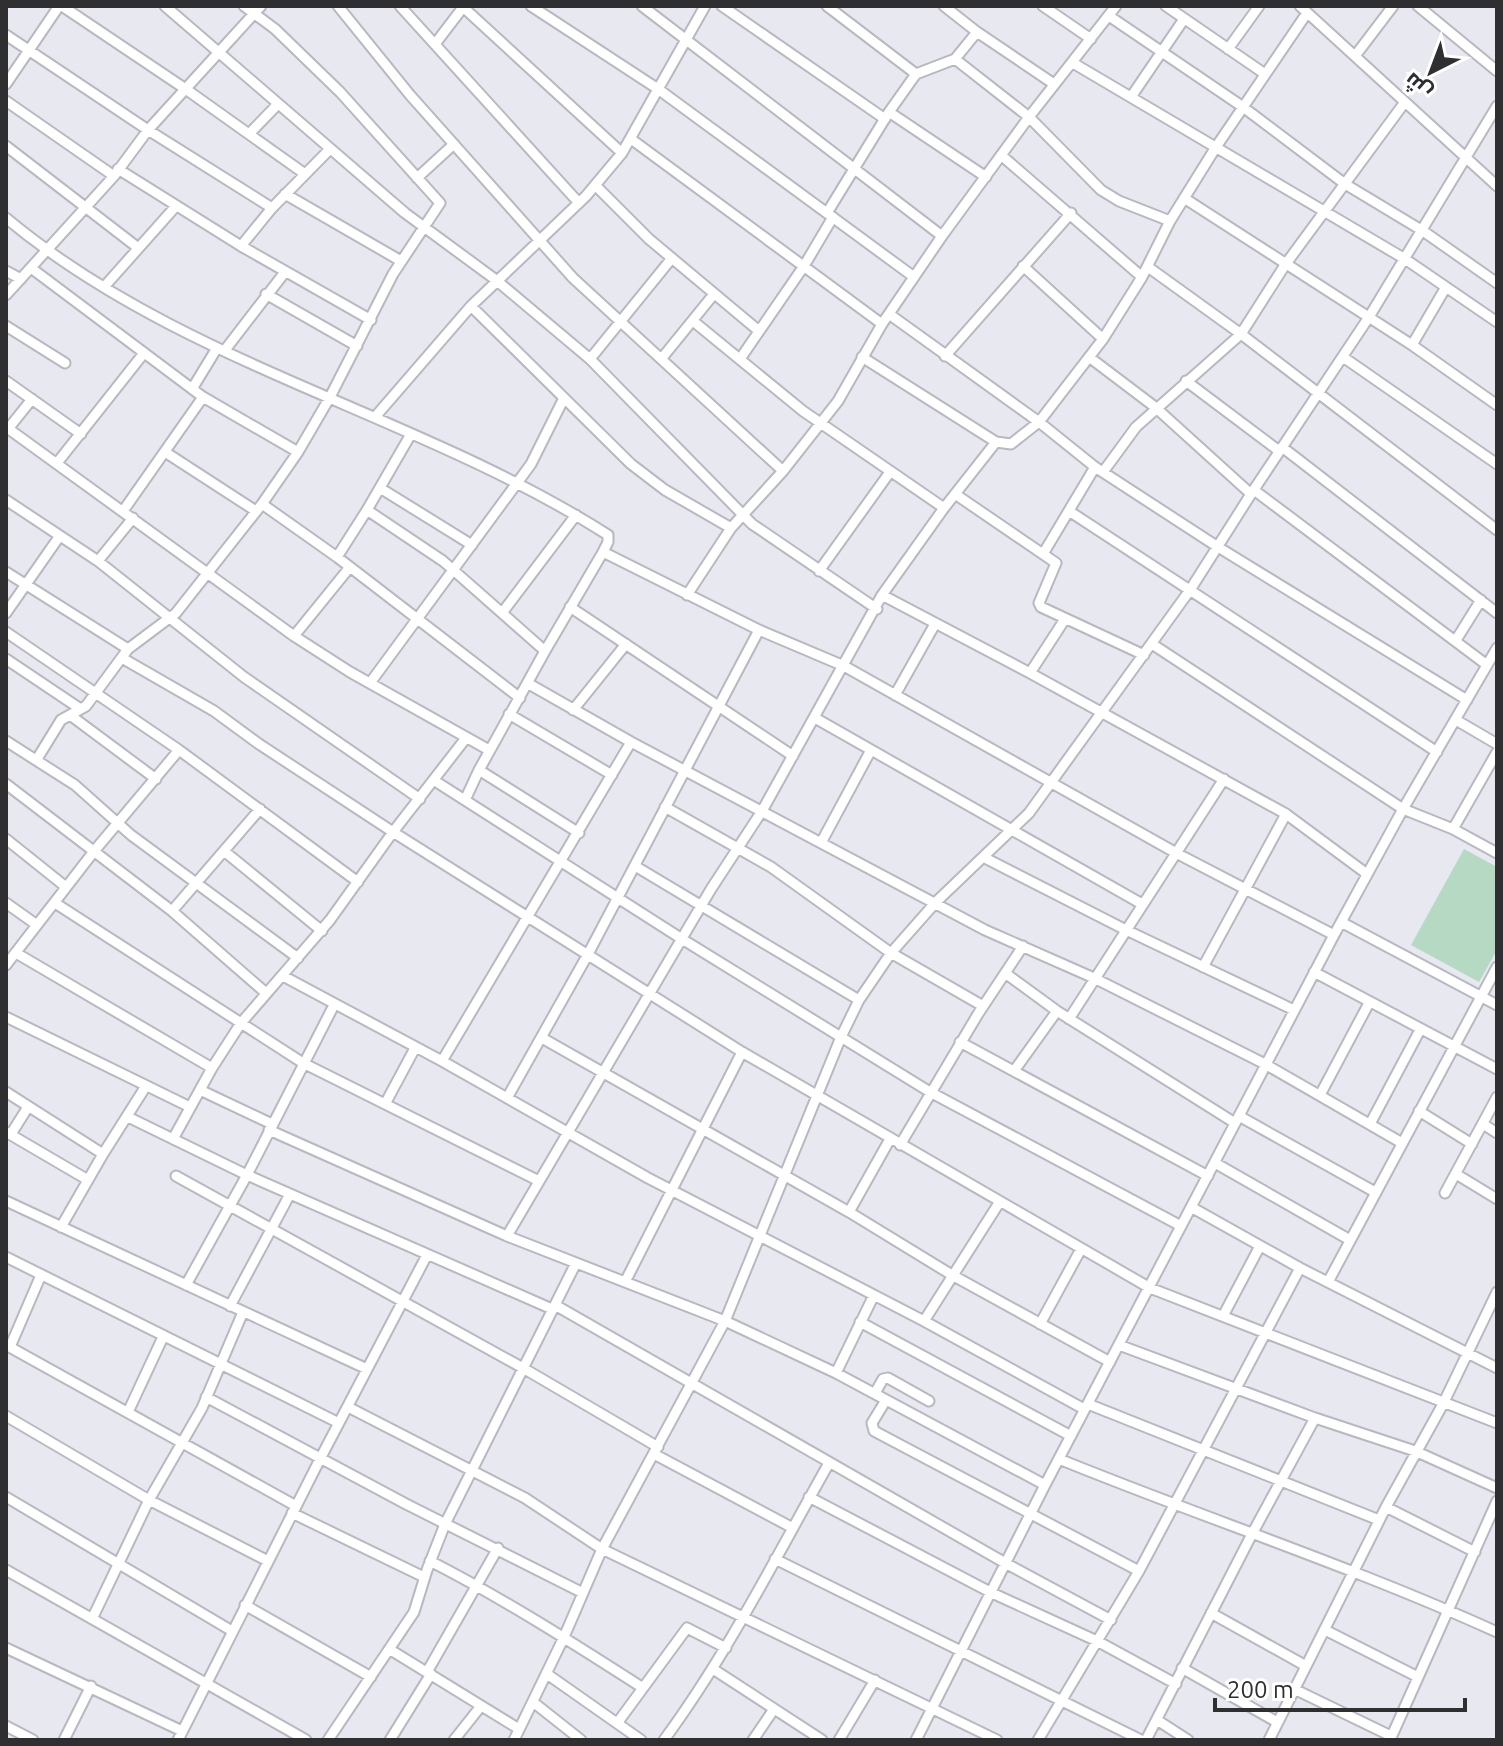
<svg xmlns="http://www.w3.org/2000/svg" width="1503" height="1746" font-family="Ubuntu,Cairo,sans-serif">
<rect width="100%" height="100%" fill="#e7e8f0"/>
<path fill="#b6d9c3" d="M1464 849 1497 867V950L1479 982 1411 945Z"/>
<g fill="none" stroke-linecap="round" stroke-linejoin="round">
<g stroke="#b7b8c0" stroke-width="13">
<path id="minor" d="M62 6 187 90 305 174
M165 6 405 213 496 280 590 359 752 524 877 609
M338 6 410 95 573 278 783 471
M400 6 579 203
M531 6 658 89 914 277
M642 6 942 236
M722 6 885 119
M827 6 916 74
M944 6 977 32 1054 84
M1043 6 1091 39
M1166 6 1265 74
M1300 6 1497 186
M1418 6 1497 71
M463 7 622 153
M1109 16 1243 107 1345 184 1423 231 1497 283
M6 35 148 130 272 208
M435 44 464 6
M1228 49 1259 6
M1355 56 1393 6
M955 59 1029 117 1101 190 1119 201 1170 221
M1073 63 1405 259 1497 322
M6 84 59 6
M1131 97 1184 19
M6 101 114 176
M889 112 986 177
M249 134 278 104
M631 139 882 324
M6 146 137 247
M1001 155 1142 277
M118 169 241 246 371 320
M417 178 454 144
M596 186 649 239 759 331
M285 194 401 261
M1184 198 1412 345 1497 405
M827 213 889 112 916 74 955 59 977 32
M6 218C182 365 417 413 608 535V542L603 552 759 630 844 666 1178 854 1334 935
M241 246 272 208 330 149
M1023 266 1103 339
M1148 267 1241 334 1497 530
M31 268 203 397 298 452
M6 271 21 279
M104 287 176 206
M266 294 357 346
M6 295 114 176 148 130 261 6
M471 306 631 464 665 490 731 528
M889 314 1039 422 1095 467 1218 547 1467 700
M693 321 803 411 944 508
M6 326 65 363
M1412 345 1446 287
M225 350 285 272
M945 356 1071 213
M862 357 996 442 1011 444 1039 422 1103 339 1142 277 1170 221 1216 147 1307 13
M1089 357 1155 407 1251 494
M1343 357 1497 464
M662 358 714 294
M590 359 672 258
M740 359 804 266 833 217
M6 381 81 434
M1186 381 1279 451
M192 389 217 348
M375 417 471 306 586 196 622 153 705 6
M6 427 294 636 350 672 489 750
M8 429 32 399
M411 434 367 510 443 561 545 651 603 552
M1282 447 1497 613
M165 452 256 511
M57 463 144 353
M1103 472 1136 427 1241 334 1285 265 1405 102
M380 488 472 545
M1254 490 1487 665
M955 494 1056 563 1039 603 1041 607 1144 655
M6 500 98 561 244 677 420 799
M262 504 337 557 520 698
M123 511 203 397
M1069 511 1437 752
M1043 554 1095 467
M337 557 367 510
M98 561 133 518
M819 571 890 472
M6 572 128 649
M687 595 731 528 783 471 838 401 882 324 942 236 1029 117 1116 6
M882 595 1030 673 1286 814 1203 967
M570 607 793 756
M6 613 59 537
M502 613 576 515
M6 632 179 750 358 882
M294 636 350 567
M1456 640 1481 600
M1152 644 1403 809 1453 829 1497 853
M545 651 479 770 579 833
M122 658 214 711 259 744 393 832 742 1052 1150 1288 1497 1423
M6 659 79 708
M1030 673 1065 619
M370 683 531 464 564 398
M529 684 631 742 985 930 1094 978 1265 1064 1402 1143
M895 695 935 624
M573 710 626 644
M509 714 612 775
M70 715 156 779
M815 718 1142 904
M1456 720 1497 744
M6 741 75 785 131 835 298 958
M37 759 61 720 86 706 128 649 176 613 262 504 298 452 330 397 393 274 440 203 340 92 275 29 244 6
M435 781 682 939 930 1092 1181 1226
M6 784 172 911 266 993
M465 800 479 770
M665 807 771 867 891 953 983 1006
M1286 814 1367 874
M1453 829 1497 752
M6 839 66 887
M822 841 871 750
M224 851 322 931
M983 857 1126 930 1294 1010
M635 866 859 1000
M6 903 37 925
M55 903 303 1063 539 1181
M172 911 260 809
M1341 922 1497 1005
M16 953 212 1068
M6 965 95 850 179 750
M1314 972 1497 1069
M1005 973 1057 1011 1235 1123
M283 976 442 1061 648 1178 924 1321 1084 1409
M6 1017 190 1107
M1069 1019 1224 779
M542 1038 849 1212 952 1275 1110 1362
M960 1042 1208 1176
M442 1061 631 742
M1014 1071 1057 1011
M200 1090 272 1124
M6 1092 103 1154
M1320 1095 1369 1003
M507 1098 587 956 759 630
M385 1104 415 1048
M1419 1111 1472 1144
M1239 1116 1375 1192
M128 1117 247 1175 552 1309
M1370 1124 1420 1030
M1483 1124 1497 1133
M269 1130 507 1236 725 1321 836 1373 1045 1485
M6 1132 88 1180
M11 1134 28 1107
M173 1139 212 1068 241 1023 330 920 393 832 466 738
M900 1145 978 1014 1023 946
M1215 1163 1350 1240
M1456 1174 1497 1199
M176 1176 523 1368 658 1447
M1445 1193 1497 1097
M6 1201 367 1369
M1191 1207 1300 1268 1497 1368
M849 1212 890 1139
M61 1227 103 1154 146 1086
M507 1236 711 889 762 811 882 595 944 508 996 442
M6 1257 339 1423
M625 1282 742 1052
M1328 1282 1497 967
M186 1285 247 1175 334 1005
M555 1305 1007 1564 1111 1620
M230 1306 290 1194
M1223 1316 1260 1246
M924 1321 999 1203
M860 1322 1071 1436
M1040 1324 1081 1249
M6 1345 296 1506
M1119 1345 1315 1418 1415 1451 1497 1488
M10 1347 41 1275
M836 1373 874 1295
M875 1393 883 1379 888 1378 929 1401
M206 1397 406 1504 583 1593
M886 1400 872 1423 874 1431 1139 1571
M1088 1404 1379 1520
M348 1407 525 1498 602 1549 997 1740
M128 1412 163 1337
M6 1416 149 1500 268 1561
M654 1454 791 1527
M1059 1459C1204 1518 1354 1567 1497 1632
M6 1497 232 1631
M809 1497 992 1593 1097 1641 1176 1684
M1386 1507 1475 1552
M292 1513 424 1577
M775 1559 1141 1740
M430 1561C504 1599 573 1643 643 1688
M6 1570 306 1740
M245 1605 371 1677
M1211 1613 1306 1666
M92 1619 149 1500 202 1408 243 1312
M1325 1630 1416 1676
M6 1648 182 1731
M389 1649 519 1729
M1182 1668 1277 1722
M713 1669 822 1740
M427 1672 498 1548
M547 1674 641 1740
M1294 1689 1391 1736
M533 1702 581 1740
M1157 1720 1188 1740
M618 1722 687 1628 726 1648
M6 1726 33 1740
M64 1740 91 1686
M178 1740 320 1459 427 1255
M328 1740 414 1612 427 1570 445 1524 576 1263
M390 1740 431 1674
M454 1740 481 1706
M514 1740 564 1637 602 1549 725 1321 841 1037 859 1000 891 953 936 902 1029 813 1190 590 1251 494 1369 317 1497 106
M664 1740C728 1653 776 1557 829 1463
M753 1740 774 1709
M839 1740 875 1680
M916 1740 1045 1485 1334 935 1403 809 1497 648
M1038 1740 1139 1571 1300 1268
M1146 1740 1252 1534 1315 1418
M1269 1740 1386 1507 1443 1404 1497 1292
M1390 1740 1497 1501"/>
</g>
<use href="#minor" stroke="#fff" stroke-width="9"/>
</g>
<rect width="1503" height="1746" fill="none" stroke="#2f2f32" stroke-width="16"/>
<g transform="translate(1431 72) rotate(222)" stroke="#ffffff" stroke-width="6" paint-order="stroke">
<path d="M0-6L14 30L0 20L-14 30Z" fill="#2f2f32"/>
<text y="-12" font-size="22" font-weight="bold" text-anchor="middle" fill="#2f2f32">ش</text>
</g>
<path d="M1215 1698v12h250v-12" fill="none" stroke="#2f2f32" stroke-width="4"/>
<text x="1227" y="1698" font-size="24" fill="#2f2f32" stroke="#ffffff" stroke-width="6" paint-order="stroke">200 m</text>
</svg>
